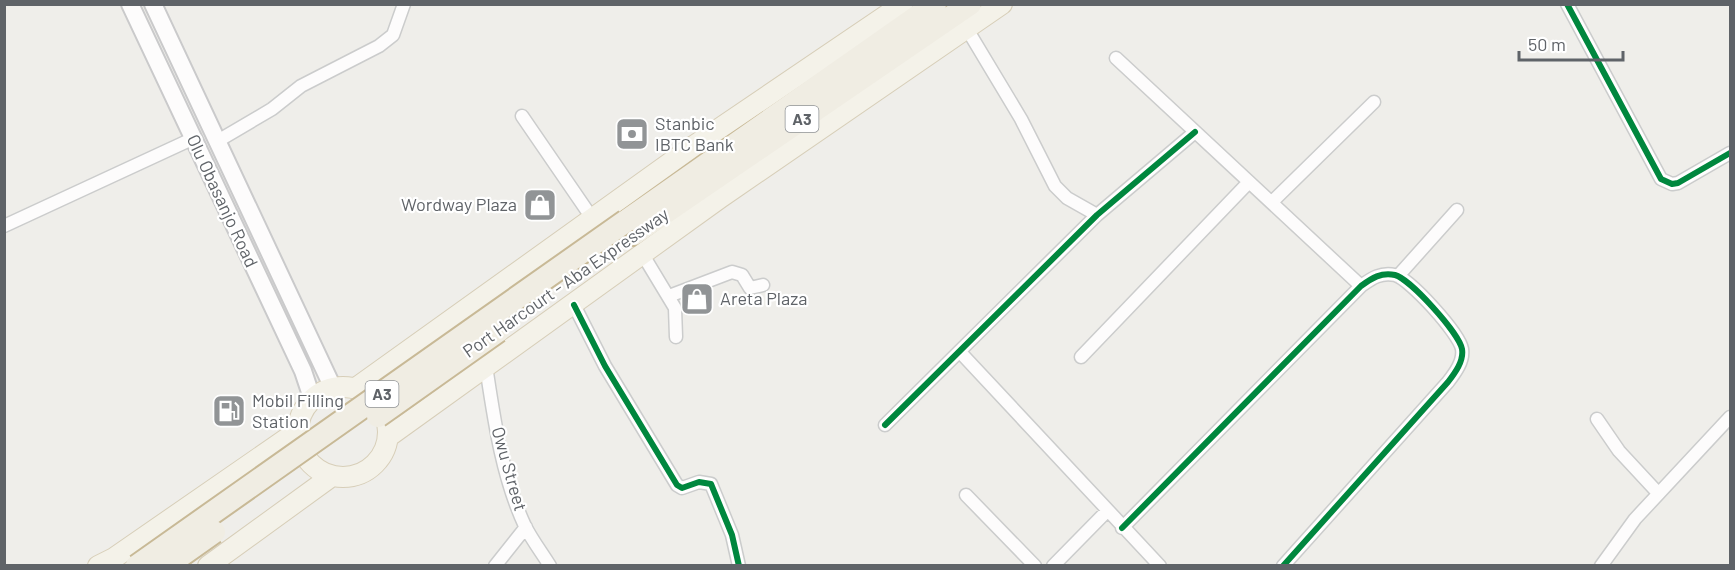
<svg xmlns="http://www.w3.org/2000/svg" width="1735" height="570" font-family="Barlow,sans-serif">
<rect width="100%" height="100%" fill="#efeeea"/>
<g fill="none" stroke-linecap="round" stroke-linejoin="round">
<g stroke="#cbcccc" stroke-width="15">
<path id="street" d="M1567 4 1661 179 1672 184 1678 183 1730 153
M967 29 1021 119 1055 186 1067 198 1097 215
M1116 58 1361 286
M522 116 592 218
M216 142 272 109 301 86 379 46 393 35 404 4
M1272 202 1374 102
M4 226 192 139
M643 255 675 308 676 337
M1398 276 1457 210
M669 296 732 272 742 275 750 288 763 285
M574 305 605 366 677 485 682 488 699 482 711 484 732 535 739 566
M960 352 1160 566
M1081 357 1249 182
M486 366C494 419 502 477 525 526 532 540 542 553 550 566
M1597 419 1619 451 1658 493
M885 425 1097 215 1195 132
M966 495 1035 566
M1122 528 1361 286C1372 278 1381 272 1395 275 1410 279 1459 333 1462 349 1464 361 1455 373 1448 382L1283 566
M495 566 526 527
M1053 566 1107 511
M1601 566 1635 519 1730 417"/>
</g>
<g stroke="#cacacb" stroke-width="20">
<path id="secondary" d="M130 4 303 371 312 398
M153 4 333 388"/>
</g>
<g stroke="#d7ceb8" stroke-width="22">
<path id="primary" d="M298 432a45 45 0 1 1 90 0a45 45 0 1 1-90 0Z
M356 388 695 145 903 4
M388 437 720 198 1002 4
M98 566 114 558 299 430
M208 566 332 476"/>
</g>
<g stroke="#c8b996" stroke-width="26">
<path id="highway" d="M629 219 935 4
M634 234 970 4"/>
</g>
<use href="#street" stroke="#fdfcfc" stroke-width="12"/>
<use href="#secondary" stroke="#fdfcfc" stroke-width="16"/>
<use href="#primary" stroke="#f4f2e9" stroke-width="20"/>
<use href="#highway" stroke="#f0ede3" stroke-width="22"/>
<g stroke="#c8b996" stroke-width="26" stroke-linecap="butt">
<path id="highway-bridge" d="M378 416 498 331
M137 566 626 221
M166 566 214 532"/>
</g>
<use href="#highway-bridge" stroke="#f0ede3" stroke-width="22"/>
<g stroke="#fff" stroke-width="10">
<path id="cycleway" d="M1567 4 1661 179 1672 184 1678 183 1730 153
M574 305 605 366 677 485 682 488 699 482 711 484 732 535 739 566
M885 425 1097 215 1195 132
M1122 528 1361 286C1372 278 1381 272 1395 275 1410 279 1459 333 1462 349 1464 361 1455 373 1448 382L1283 566"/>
</g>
<use href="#cycleway" stroke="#00873e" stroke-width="6"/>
</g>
<defs>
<g id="bank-square" transform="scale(1.725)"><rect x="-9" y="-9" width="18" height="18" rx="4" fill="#919496" stroke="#fff"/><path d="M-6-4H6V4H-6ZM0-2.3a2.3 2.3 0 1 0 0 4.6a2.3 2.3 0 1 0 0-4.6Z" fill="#fff"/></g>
<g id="shop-square" transform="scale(1.725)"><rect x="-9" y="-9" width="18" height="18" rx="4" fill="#919496" stroke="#fff"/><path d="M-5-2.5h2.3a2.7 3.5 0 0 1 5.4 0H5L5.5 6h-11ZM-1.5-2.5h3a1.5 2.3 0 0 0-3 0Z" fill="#fff"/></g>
<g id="fuel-square" transform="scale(1.725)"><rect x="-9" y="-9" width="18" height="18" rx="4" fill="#919496" stroke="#fff"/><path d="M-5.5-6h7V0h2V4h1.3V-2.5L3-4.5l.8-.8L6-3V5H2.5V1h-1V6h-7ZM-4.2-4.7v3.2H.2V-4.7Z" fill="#fff"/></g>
</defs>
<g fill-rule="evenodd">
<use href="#bank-square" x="632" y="134"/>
<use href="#shop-square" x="540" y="205"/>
<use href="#shop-square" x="697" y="299"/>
<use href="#fuel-square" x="229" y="411"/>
</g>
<g text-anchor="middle" stroke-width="4.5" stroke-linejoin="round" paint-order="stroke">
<g fill="#fff" stroke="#8f9295" stroke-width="1.5">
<rect x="785.5" y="106" width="33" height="26" rx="4.5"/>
<rect x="365.5" y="381" width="33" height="26" rx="4.5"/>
</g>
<g font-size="16" font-weight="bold" fill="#5f6368">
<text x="802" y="125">A3</text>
<text x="382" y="400">A3</text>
</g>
<g font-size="18" fill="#5f6368" stroke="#fff" text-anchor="start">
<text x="655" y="130">Stanbic<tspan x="655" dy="21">IBTC Bank</tspan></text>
<text x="517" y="211" text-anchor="end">Wordway Plaza</text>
<text x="720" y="305">Areta Plaza</text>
<text x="252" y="407">Mobil Filling<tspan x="252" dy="21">Station</tspan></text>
</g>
<g font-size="18" fill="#5f6368" stroke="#fff">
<text transform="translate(222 201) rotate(65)" y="6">Olu Obasanjo Road</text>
<text transform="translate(566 283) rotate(-35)" y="6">Port Harcourt - Aba Expressway</text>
<text transform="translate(509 469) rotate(74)" y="6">Owu Street</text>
</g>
</g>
<rect width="1735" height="570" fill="none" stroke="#5f6368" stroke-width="12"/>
<path d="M1519 51v9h104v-9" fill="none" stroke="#5f6368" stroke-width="3"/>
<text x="1528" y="51" font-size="18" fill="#5f6368" stroke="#ffffff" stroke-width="4.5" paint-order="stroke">50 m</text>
</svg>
